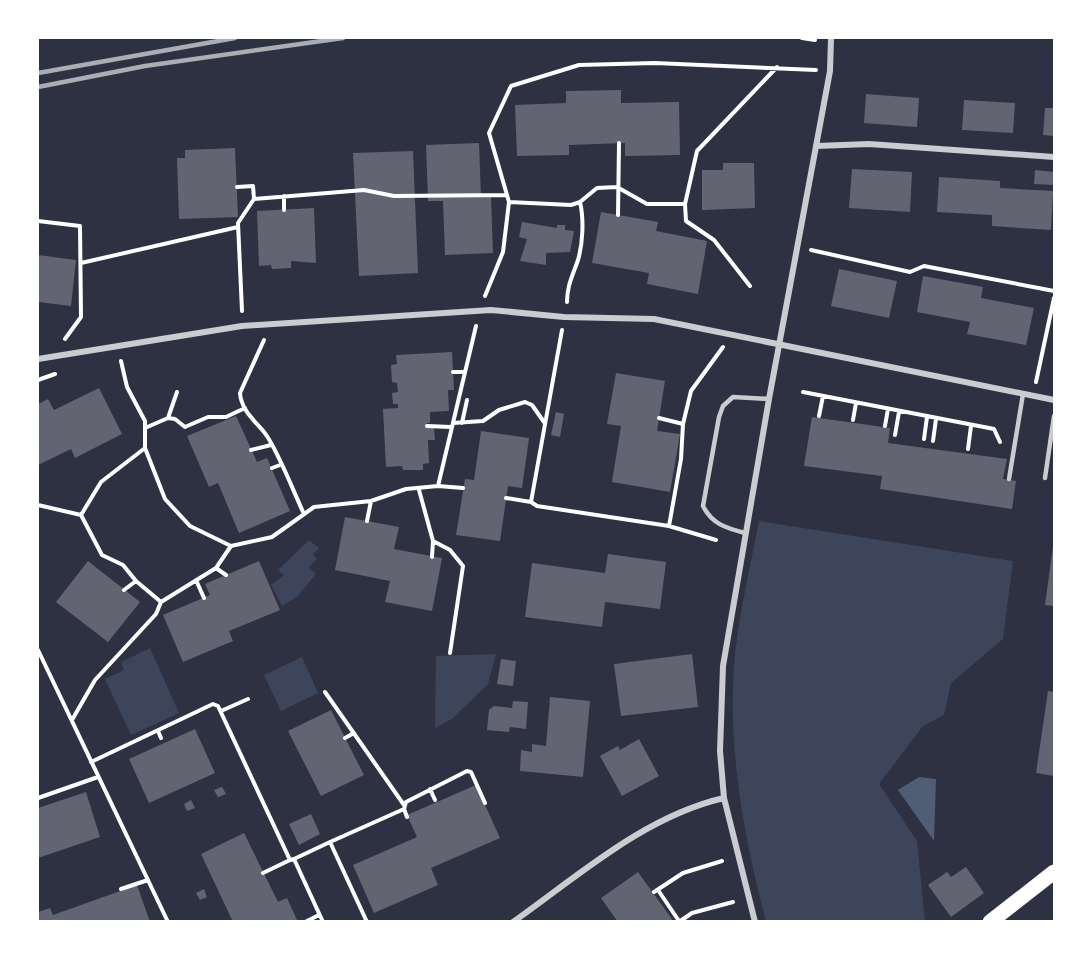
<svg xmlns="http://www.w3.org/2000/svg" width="1092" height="959" font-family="Poppins,sans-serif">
<rect width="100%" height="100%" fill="#2d3142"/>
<path fill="#3c4559" d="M759 521 1013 561 1003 639 951 683 944 715 923 726 879 784 917 841 925 921H766C744 838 728 752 734 665 738 617 750 568 759 521Z
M309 540 319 548 313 554 317 559 309 567 316 574 298 596 282 606 271 585 284 575 278 570Z
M150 648 179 713 131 735 105 679 124 670 121 662Z
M496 654 488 684 452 719 435 728 436 656Z
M302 657 318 693 281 711 264 675Z"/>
<path fill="#4f5d75" d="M919 777 936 779 934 841 898 790Z"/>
<path fill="#626471" d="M621 90V103L679 102 680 155 625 156V143L569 145V155L517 156 515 105 566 103V91Z
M866 94 919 98 917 127 864 123Z
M964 100 1015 103 1013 133 962 130Z
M1045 108H1054V136L1043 135Z
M479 143 481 197 491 196 493 253 445 255 443 201H428L426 145Z
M235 148 238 217 179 219 177 158H185V150Z
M413 151 418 273 359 276 353 153Z
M723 163H754L755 208 702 210V170H723Z
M852 169 912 172 910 212 849 208Z
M1035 170 1054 172V185L1034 184Z
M939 177 1000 181V188L1053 191 1051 230 992 226V215L937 212Z
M314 208 316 263 291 261V268L272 269 271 265 259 266 257 211Z
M601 212 658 222 656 231 707 241 698 294 647 284 649 273 592 263Z
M522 222 557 228V225H565V230L574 231 570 252 546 253V265L520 261 527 239 519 237Z
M38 255 76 260 71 306 38 302Z
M839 269 897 281 889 318 831 306Z
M923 276 983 287 981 298 1034 308 1026 345 967 334 970 322 917 312Z
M452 352 454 390H448L449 411 430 412V423H427V428H434L435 440H428L429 463 423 464V470H403L402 466 386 467 383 409 398 408V404H393L392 393 398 392 397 383 392 382 391 365 397 364 396 355Z
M616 373 665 381 657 431 680 434 670 492 612 482 621 426 607 424Z
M99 388 122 434 75 458 71 449 38 465V404L48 399 54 410Z
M556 412 564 414 560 437 551 435Z
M236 416 257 462 267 458 290 511 239 533 218 483 209 487 187 436Z
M812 417 890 428 888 443 1007 459 1003 479 1016 481 1012 509 880 489 882 476 804 466Z
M481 431 529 438 522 488 508 486 500 541 456 535 465 479 474 480Z
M345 517 399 527 394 549 442 558 432 611 385 602 390 581 335 570Z
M1053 546H1054V606L1045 605Z
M608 554 666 562 660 609 605 602 602 627 525 617 532 563 605 573Z
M88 561 140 602 108 642 56 602Z
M259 561 280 610 229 631 233 641 183 662 163 615 210 595 205 584Z
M692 654 698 707 621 716 614 664Z
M501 659 516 661 513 686 497 684Z
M1048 691 1054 692V776L1036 773Z
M550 697 590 701 583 777 520 771 521 750 532 752V744L546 746Z
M513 701 528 702 526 729 510 727 509 732 487 730 489 710 494 706 512 708Z
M331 710 364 775 321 796 288 731Z
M195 729 215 773 149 803 129 759Z
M639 739 659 776 622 796 600 756 618 746 620 750Z
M476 785 500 838 431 868 438 885 374 913 353 865 417 837 407 815Z
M222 787 226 794 218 797 214 790Z
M86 792 100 837 38 858V808Z
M191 800 195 808 187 811 184 804Z
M311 814 320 834 299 845 289 824Z
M244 833 278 902 287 898 298 922H233L201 854Z
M966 867 984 893 951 917 928 885 947 872 951 877Z
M638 872 674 922H618L601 898Z
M137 885 150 922H38V912L50 908 53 915Z
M204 889 207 897 200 900 196 893Z"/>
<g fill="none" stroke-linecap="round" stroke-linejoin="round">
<path stroke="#fff" stroke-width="4" d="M802 38 815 40
M237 187 253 186 254 199
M284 196V210
M509 202 571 205 580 202 597 188 617 187 647 204H685L697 151 777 67
M685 204 686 221 714 240 750 286
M618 215 619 143
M38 221 80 226 81 317 65 339
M811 250 910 272 924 266 1054 291
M81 263 238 227
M485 296 503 252 509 202 489 133 511 86 579 65 655 63 816 70
M567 302C567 285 573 275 578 260 583 243 584 219 580 202
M242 311 238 223 254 199 364 190 394 196 507 195
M562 330 531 502 537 506 669 526 716 540
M264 340 240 393C241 410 255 421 264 432 277 448 294 493 304 514
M121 361 127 387 145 421V448L165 499 190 526 231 546 272 537 314 507 371 501 406 489 438 486 476 326
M453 372H465
M38 380 55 374
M1036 382 1054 298
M803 392 989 428 994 429 1000 442
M819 416 823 396
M168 418 175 419 185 427 208 417H226L245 408
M659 418 683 424
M853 420 856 403
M453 423 483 421 499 410 525 402 532 405 544 422
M462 423 467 400
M427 426 451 427
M885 426 888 409
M145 428 168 418 177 392
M895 435 899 412
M924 439 927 417
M933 441 936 419
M968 449 971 426
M251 450 271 445
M272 468 280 465
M438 486 463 488
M419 490 433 541 450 550 463 566 450 653
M506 498 531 502
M38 505 81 515 101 482 145 448
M81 515 102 555 123 565 136 581 161 602 216 568 231 546
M367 521 371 501
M669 526 681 459 683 424 691 391 723 347
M432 557 433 541
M216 568 226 575
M196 580 204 598
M124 590 136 581
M38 650 168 922
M325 692 404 805
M221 711 248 699
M72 720 95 680 156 614 161 602
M158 731 161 738
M345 738 354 733
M91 762 213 704 218 706 290 860 294 859 323 922
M430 789 435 800
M38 798 98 777
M404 809 407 817
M330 842 404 809 406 802 467 771 471 772 485 803
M294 859 330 842 367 922
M263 873 290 860
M121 889 148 880
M658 890 679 921
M654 892 683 873 722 861
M305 922 319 915
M679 922 692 913 733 902"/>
<path stroke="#caccd0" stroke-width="4.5" d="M1045 478 1054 416
M1009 479 1023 394
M745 533C726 528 712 524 703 506L719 417 723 406 733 397 769 399"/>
<path stroke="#caccd0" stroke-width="6" d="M816 146 869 144 1054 157
M38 359 242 326 491 310 564 317 654 319 1054 400
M513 922C578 876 645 816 724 798
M755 922 724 798 720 751 723 666 769 399 830 71 831 38"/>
<path stroke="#fff" stroke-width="15" d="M990 922 1054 872"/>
<path stroke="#abadb3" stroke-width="4.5" d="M38 73 235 38
M38 87 145 66 343 38"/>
</g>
<rect width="1092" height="959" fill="none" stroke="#ffffff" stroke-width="78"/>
</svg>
